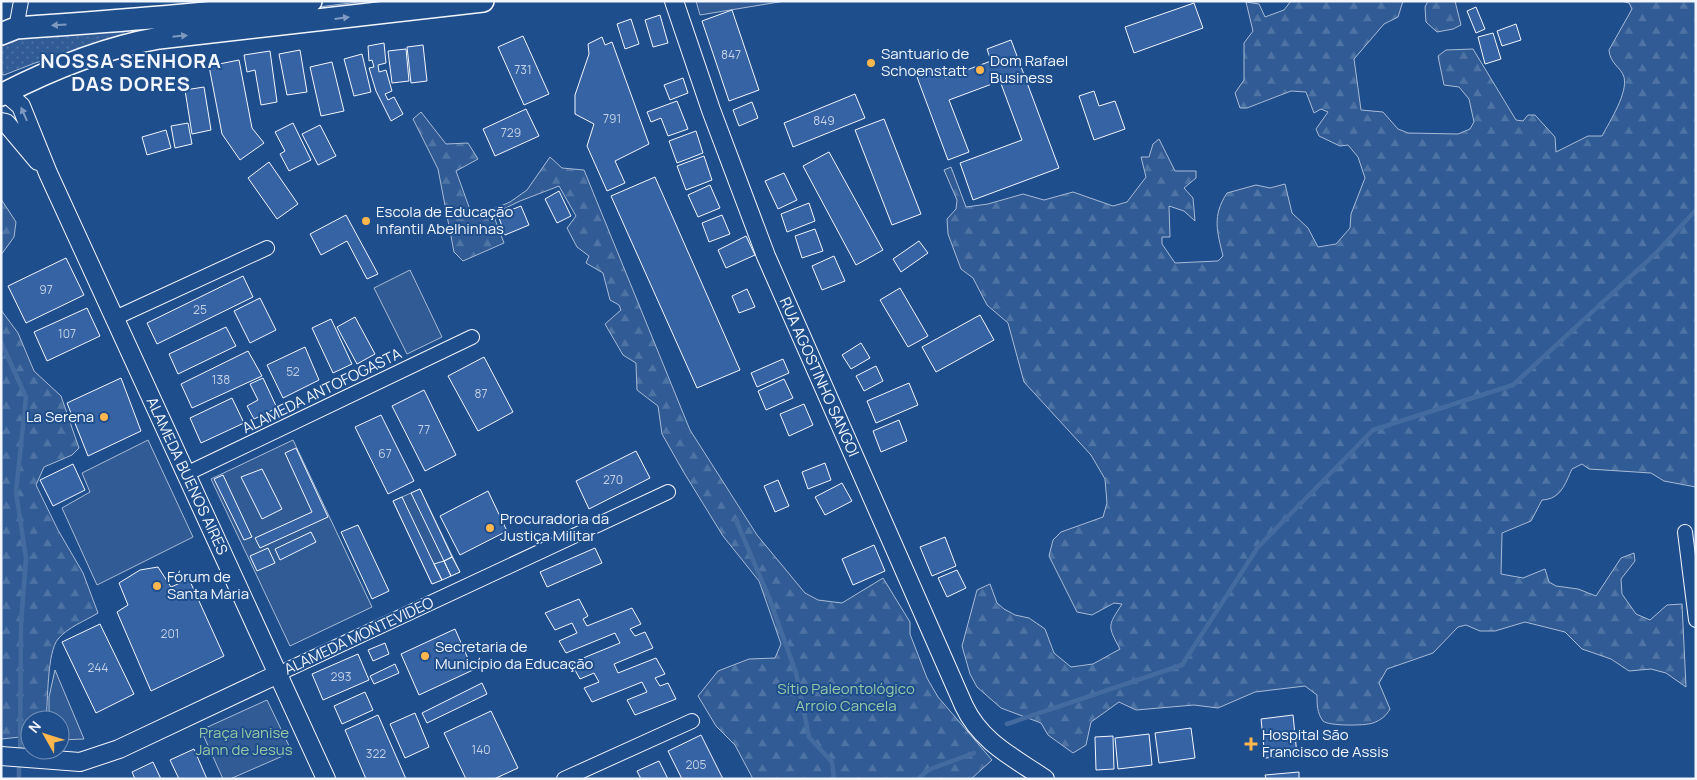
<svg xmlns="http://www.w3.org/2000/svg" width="1697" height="780" font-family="Manrope,sans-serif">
<defs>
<pattern id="grass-dots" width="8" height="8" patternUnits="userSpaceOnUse" patternTransform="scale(1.25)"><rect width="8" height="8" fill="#305b95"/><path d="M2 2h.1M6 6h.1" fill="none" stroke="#4e73a5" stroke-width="1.8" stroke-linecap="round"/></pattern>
<pattern id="forest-firs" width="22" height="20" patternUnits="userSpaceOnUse" patternTransform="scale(1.25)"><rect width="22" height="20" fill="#305b95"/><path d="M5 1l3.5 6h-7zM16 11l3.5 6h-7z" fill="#4e73a5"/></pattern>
</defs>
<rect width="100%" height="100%" fill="#1f4e8c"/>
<path fill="url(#grass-dots)" stroke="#a8bbd7" d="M366 1H411L95 44 35 63 4 75 1 74V43L33 36 263 14Z"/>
<path fill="url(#forest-firs)" stroke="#a8bbd7" d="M1291 1H1403L1398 17 1384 24 1354 59 1361 110 1383 112 1398 129 1408 133 1458 134 1470 129 1474 122 1469 99 1459 87 1444 85 1438 56 1446 50 1473 49 1516 120 1523 121 1528 115H1535L1555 137 1556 152 1588 136H1602C1610 121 1628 93 1624 77 1621 67 1610 64 1609 50L1632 9 1629 3 1621 1H1696V487L1664 481 1651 473 1589 469 1582 464 1572 469C1565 484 1561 499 1542 500L1531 521 1502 533 1501 574 1523 578 1545 569 1549 582 1556 586 1578 589 1596 596 1621 558 1634 553 1635 561 1621 579 1622 594 1636 614 1650 620 1667 605 1682 604 1686 687 1666 673 1651 669 1629 671 1611 659 1582 649 1565 632 1525 622 1495 631H1480L1466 625 1458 627 1433 653 1387 669 1379 683 1390 709C1386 716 1381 720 1373 723 1365 726 1328 726 1323 721 1317 713 1317 704 1317 695L1305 686 1255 692 1218 708 1194 705 1136 710 1119 702 1091 722 1086 745 1073 753 1048 735 1041 723 1001 708 977 687 970 674 962 646 977 590 990 584 997 603 1004 609 1015 615 1029 618 1045 629 1054 653 1071 667 1093 664 1120 649C1107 625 1108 626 1122 604L1114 603 1092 615 1077 612 1049 556 1053 540 1061 532 1103 517 1107 503 1105 479 1091 455 1024 382 1008 323 987 305 973 278 961 269 948 234 947 219 956 209 957 200 944 170 951 167 966 207 988 204 1023 194 1044 200 1073 192 1113 206 1127 202 1146 177 1141 157H1149L1153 144 1159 139 1175 171H1196V178L1184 188 1193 198 1195 221 1184 211 1169 206 1170 237H1162V244L1175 263 1218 261 1223 256C1217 231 1212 216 1227 193L1256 185 1270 188 1285 184 1292 213 1308 228 1318 247 1336 244 1350 228 1351 214 1365 178 1358 157 1348 145 1340 146 1319 136 1316 129 1328 112 1321 109 1314 113 1306 92 1291 91 1247 108H1240L1235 93 1244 80V43L1253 31 1246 2 1259 4 1265 17 1284 10Z
M1428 1H1455L1461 25 1453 29 1437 32 1426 22 1425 7Z
M421 112 446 144 468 143 478 159 456 171 473 218 510 202 527 190 550 157 562 168 584 170 690 430 757 535 805 593 818 600 842 603 883 578 910 622V634L927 678 938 697 992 760 971 779H753L735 745 716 726 698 696 718 671 749 659 775 658 781 644 759 581 723 536 683 471 662 434 658 406 637 390 636 363 623 355 605 324 621 310 619 305 610 300 603 273 586 263 589 256 577 247 567 228 576 216 559 186 520 201 493 214 504 243 463 261 454 252 438 169 413 119Z
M1 199 16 222 14 237 1 255Z
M1 310 18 333 34 371 61 396 79 448 72 455 44 467 36 485 58 530 83 573 98 613C85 621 68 627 58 639 47 652 48 701 46 720H30V736L1 739Z"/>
<path fill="#305b95" stroke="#a8bbd7" d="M696 1H785L700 15Z
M410 270 442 337 407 354 374 288Z
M148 440 193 537 97 585 62 508 90 492 82 473Z
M293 440 372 607 290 646 211 479Z
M420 489 460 572 432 584 393 501Z
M55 670 84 739 60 740V720H49V697Z
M267 700 292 752 230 779H223L201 730Z"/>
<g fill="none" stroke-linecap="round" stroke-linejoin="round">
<path stroke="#446ba0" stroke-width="4.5" d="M1 342 26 397 16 492 26 558 21 624 20 754
M736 520 770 600 796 673 809 737 832 762 834 779
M1007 724 1182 665 1258 547 1373 430 1513 385 1656 253 1696 210
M19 779V762
M918 779 928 770 974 753"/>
</g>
<path fill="#3563a3" stroke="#f2f6ff" d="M1194 3 1203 28 1134 53 1125 27Z
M1476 7 1485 29 1476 33 1467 11Z
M732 10 759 90 729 101 702 21Z
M660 15 668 43 653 47 645 20Z
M631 19 639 44 625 49 617 24Z
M1516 24 1521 40 1502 46 1497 31Z
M1493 33 1501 59 1485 64 1478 37Z
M523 36 549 94 524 105 498 47Z
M602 37 605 45 612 42 649 144 615 161 625 183 607 191 587 146 594 124 575 114V95L589 54 588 44Z
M1011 40 1059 168 973 200 960 163 1022 140 1000 81 949 100 969 152 948 160 917 77 941 67 945 78 991 61 987 49Z
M384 43 386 63 378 65 379 72 386 70 392 91 385 94 388 100 394 97 403 114 391 121 376 91 369 68 374 67 372 60 369 61 368 46Z
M423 45 427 81 411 83 407 47Z
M406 49 409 81 392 83 388 51Z
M300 50 307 92 287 95 279 54Z
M270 51 277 102 261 105 255 70 247 72 244 55Z
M362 54 371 92 354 96 344 59Z
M239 60 252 128 264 143 240 160 222 134 209 66Z
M332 62 344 111 321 116 310 67Z
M683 78 688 93 670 100 664 85Z
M204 87 211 130 192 134 185 90Z
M1094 91 1099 106 1115 101 1125 129 1094 140 1079 96Z
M855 94 865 118 793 147 784 123Z
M677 101 688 129 668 136 661 118 651 122 647 112Z
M752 102 758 118 739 126 733 110Z
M526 109 539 136 495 156 483 129Z
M884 119 921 214 892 225 855 130Z
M188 123 192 144 175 148 171 126Z
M293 123 311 160 289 171 280 154 285 151 275 132Z
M320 125 336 156 318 165 302 134Z
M166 130 171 148 147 155 142 137Z
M696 131 703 153 677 163 669 141Z
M829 152 883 250 856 265 803 166Z
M704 156 712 180 686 190 677 166Z
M269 162 298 204 277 219 248 178Z
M784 173 797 200 778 209 765 181Z
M655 177 740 370 697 388 611 196Z
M710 185 720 208 698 217 688 195Z
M559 191 571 216 557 223 545 199Z
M809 203 815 221 787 232 781 214Z
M521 206 529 225 505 235 498 215Z
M346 215 378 274 367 279 347 241 321 255 310 234Z
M722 215 730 234 709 242 702 223Z
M815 229 823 251 802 258 795 236Z
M746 236 755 255 726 268 718 250Z
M919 241 928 253 901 272 893 259Z
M834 256 845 281 822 290 812 266Z
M66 258 84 295 26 323 8 286Z
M243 276 253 297 157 344 147 323Z
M900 288 928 336 908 347 880 300Z
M747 289 755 307 739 313 732 296Z
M260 298 276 330 250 343 234 311Z
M87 308 100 336 47 361 34 332Z
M980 315 994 340 936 372 922 347Z
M355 317 375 354 357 364 337 327Z
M331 319 352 364 333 373 312 328Z
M226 327 236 346 178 374 169 354Z
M861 343 870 358 851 369 842 355Z
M305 347 319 380 283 398 267 365Z
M248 351 262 376 192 408 181 384Z
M484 357 513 412 478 431 448 376Z
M783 359 789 373 757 387 751 373Z
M876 366 883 381 864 391 856 376Z
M121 378 141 431 88 456 67 403Z
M263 378 277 408 254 419 247 406 258 400 250 384Z
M784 379 793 398 766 410 758 391Z
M909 383 918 405 876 423 867 401Z
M424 390 456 455 425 471 392 406Z
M232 398 244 423 201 443 190 418Z
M804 404 813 425 789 436 780 414Z
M381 415 414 481 388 494 355 427Z
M899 420 907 441 881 452 873 431Z
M296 448 328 517 260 548 255 538 312 512 285 453Z
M636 451 650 478 589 509 576 481Z
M825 463 831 480 808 489 802 472Z
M73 464 85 490 53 506 40 480Z
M262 469 282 509 262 519 241 477Z
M223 475 252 537 244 540 214 479Z
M778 480 789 506 775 512 764 486Z
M842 483 852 501 825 515 815 497Z
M420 489 452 557 444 561 411 493Z
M488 491 507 531 460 555 440 516Z
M402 497 434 564 442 580 432 584 393 501Z
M358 525 389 591 372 599 341 532Z
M311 532 316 542 280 560 275 549Z
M945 537 956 566 932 576 920 547Z
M874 545 885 571 853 585 842 559Z
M268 548 275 563 257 571 250 556Z
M595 548 602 563 547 587 540 572Z
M452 557 460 572 451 576 444 561Z
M444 561 451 576 442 580 434 564Z
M158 567 171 587 189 579 224 656 151 691 117 612 128 605 119 583 140 570Z
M957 570 966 588 947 597 938 578Z
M579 599 588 616 583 619 587 626 632 608 641 624 630 629 635 636 645 632 653 648 614 664 618 673 656 658 665 674 655 678 660 686 668 683 676 699 635 715 627 700 647 692 642 682 592 702 584 688 599 682 594 673 580 679 571 663 620 643 615 633 566 653 559 641 577 633 572 623 555 630 545 613Z
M100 624 134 694 96 713 62 642Z
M455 629 473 670 419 695 401 654Z
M385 643 389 654 373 661 368 650Z
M358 654 369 680 323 700 312 674Z
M395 664 399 673 374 684 370 676Z
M482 683 487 694 427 723 422 713Z
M365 692 373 710 342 724 334 706Z
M491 711 518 768 494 779H466L444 733Z
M415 713 429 747 405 758 390 724Z
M378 715 406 779H366L345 730Z
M1293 715 1297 755 1265 758 1261 719Z
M1191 728 1195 758 1159 763 1155 733Z
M1149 734 1152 765 1118 769 1115 738Z
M701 735 723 779H682L668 751Z
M1113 736 1114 769 1096 770 1095 737Z
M194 749 207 779H179L170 760Z
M659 761 668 779H641L637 771Z
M153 762 161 779H135L132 772Z
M1299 772V779H1266L1265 775Z"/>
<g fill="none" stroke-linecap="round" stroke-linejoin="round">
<g stroke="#f2f6ff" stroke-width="16">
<path id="minor" d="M16 28 21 1
M115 318 267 248
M186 474 472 337
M1685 532 1696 620
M278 674 668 492
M564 779 692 721"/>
</g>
<g stroke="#f2f6ff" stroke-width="20">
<path id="tertiary" d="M674 1 711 110 766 256 964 706C981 742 1013 757 1045 779
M6 93 21 106 48 173 326 779
M1 122 6 123 38 161
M1 756 80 762 119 749 278 674"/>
</g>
<g stroke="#f2f6ff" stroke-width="24">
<path id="primary" d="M1 34 16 28C115 21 213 14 311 1
M1 95C51 69 103 48 159 38L483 1"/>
</g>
<use href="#minor" stroke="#1f4e8c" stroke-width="14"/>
<use href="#tertiary" stroke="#1f4e8c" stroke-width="18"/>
<use href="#primary" stroke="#1f4e8c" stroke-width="21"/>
</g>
<defs><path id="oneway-solid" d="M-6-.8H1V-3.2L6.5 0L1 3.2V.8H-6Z" transform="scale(1.25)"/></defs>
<g fill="#7e9ac0">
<use href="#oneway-solid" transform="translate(342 18) rotate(-7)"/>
<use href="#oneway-solid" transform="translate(59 25) rotate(176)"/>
<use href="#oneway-solid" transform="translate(180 36) rotate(-6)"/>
<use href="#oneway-solid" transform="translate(24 114) rotate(-114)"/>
</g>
<g fill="#ffb74d" stroke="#1f4e8c" stroke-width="2">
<circle cx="871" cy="63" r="5"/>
<circle cx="980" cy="70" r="5"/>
<circle cx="366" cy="221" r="5"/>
<circle cx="104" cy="417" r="5"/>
<circle cx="490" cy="528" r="5"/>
<circle cx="157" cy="586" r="5"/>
<circle cx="425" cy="656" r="5"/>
<path d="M1248.5 736.5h5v5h5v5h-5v5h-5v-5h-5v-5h5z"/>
</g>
<g text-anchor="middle" stroke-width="4" stroke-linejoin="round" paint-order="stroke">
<g font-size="12" fill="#c3d1e8">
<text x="731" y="59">847</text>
<text x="523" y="74">731</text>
<text x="612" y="123">791</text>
<text x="824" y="125">849</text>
<text x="511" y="137">729</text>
<text x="46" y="294">97</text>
<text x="200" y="314">25</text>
<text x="67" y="338">107</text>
<text x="293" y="376">52</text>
<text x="221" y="384">138</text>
<text x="481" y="398">87</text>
<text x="424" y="434">77</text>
<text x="385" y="458">67</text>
<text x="613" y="484">270</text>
<text x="170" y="638">201</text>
<text x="98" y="672">244</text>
<text x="341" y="681">293</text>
<text x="481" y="754">140</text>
<text x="376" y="758">322</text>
<text x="696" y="769">205</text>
</g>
<g font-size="15" fill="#f2f6ff" stroke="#1f4e8c" text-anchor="start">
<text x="881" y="59">Santuario de<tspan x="881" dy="17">Schoenstatt</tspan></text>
<text x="990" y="66">Dom Rafael<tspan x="990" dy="17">Business</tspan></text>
<text x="376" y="217">Escola de Educação<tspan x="376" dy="17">Infantil Abelhinhas</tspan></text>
<text x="94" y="422" text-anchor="end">La Serena</text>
<text x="500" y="524">Procuradoria da<tspan x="500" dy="17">Justiça Militar</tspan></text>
<text x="167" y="582">Fórum de<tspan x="167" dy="17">Santa Maria</tspan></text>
<text x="435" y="652">Secretaria de<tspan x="435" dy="17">Município da Educação</tspan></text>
<text x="1262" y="740">Hospital São<tspan x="1262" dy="17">Francisco de Assis</tspan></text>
</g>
<g font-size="15" fill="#f2f6ff" stroke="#1f4e8c">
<text transform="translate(819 377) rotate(66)" y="5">RUA AGOSTINHO SANGOI</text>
<text transform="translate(322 391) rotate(-26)" y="5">ALAMEDA ANTOFOGASTA</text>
<text transform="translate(187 476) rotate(65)" y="5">ALAMEDA BUENOS AIRES</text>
<text transform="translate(359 636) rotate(-25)" y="5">ALAMEDA MONTEVIDEO</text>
</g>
<g font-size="15" fill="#97c8a6" stroke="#1f4e8c">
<text x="846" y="694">Sítio Paleontológico<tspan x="846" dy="17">Arroio Cancela</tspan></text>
<text x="244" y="738">Praça Ivanise<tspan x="244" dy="17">Jann de Jesus</tspan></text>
</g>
<g font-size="20" font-weight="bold" letter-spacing="1" fill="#f2f6ff" stroke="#1f4e8c">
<text x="131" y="68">NOSSA SENHORA<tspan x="131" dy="23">DAS DORES</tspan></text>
</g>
</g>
<rect width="1697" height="780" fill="none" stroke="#f2f6ff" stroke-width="5"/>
<g transform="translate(45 735) rotate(309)"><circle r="24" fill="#1f4e8c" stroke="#7391ba"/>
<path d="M0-4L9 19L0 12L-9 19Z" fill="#ffb74d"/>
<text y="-8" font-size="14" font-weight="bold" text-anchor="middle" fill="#f2f6ff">N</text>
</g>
</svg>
